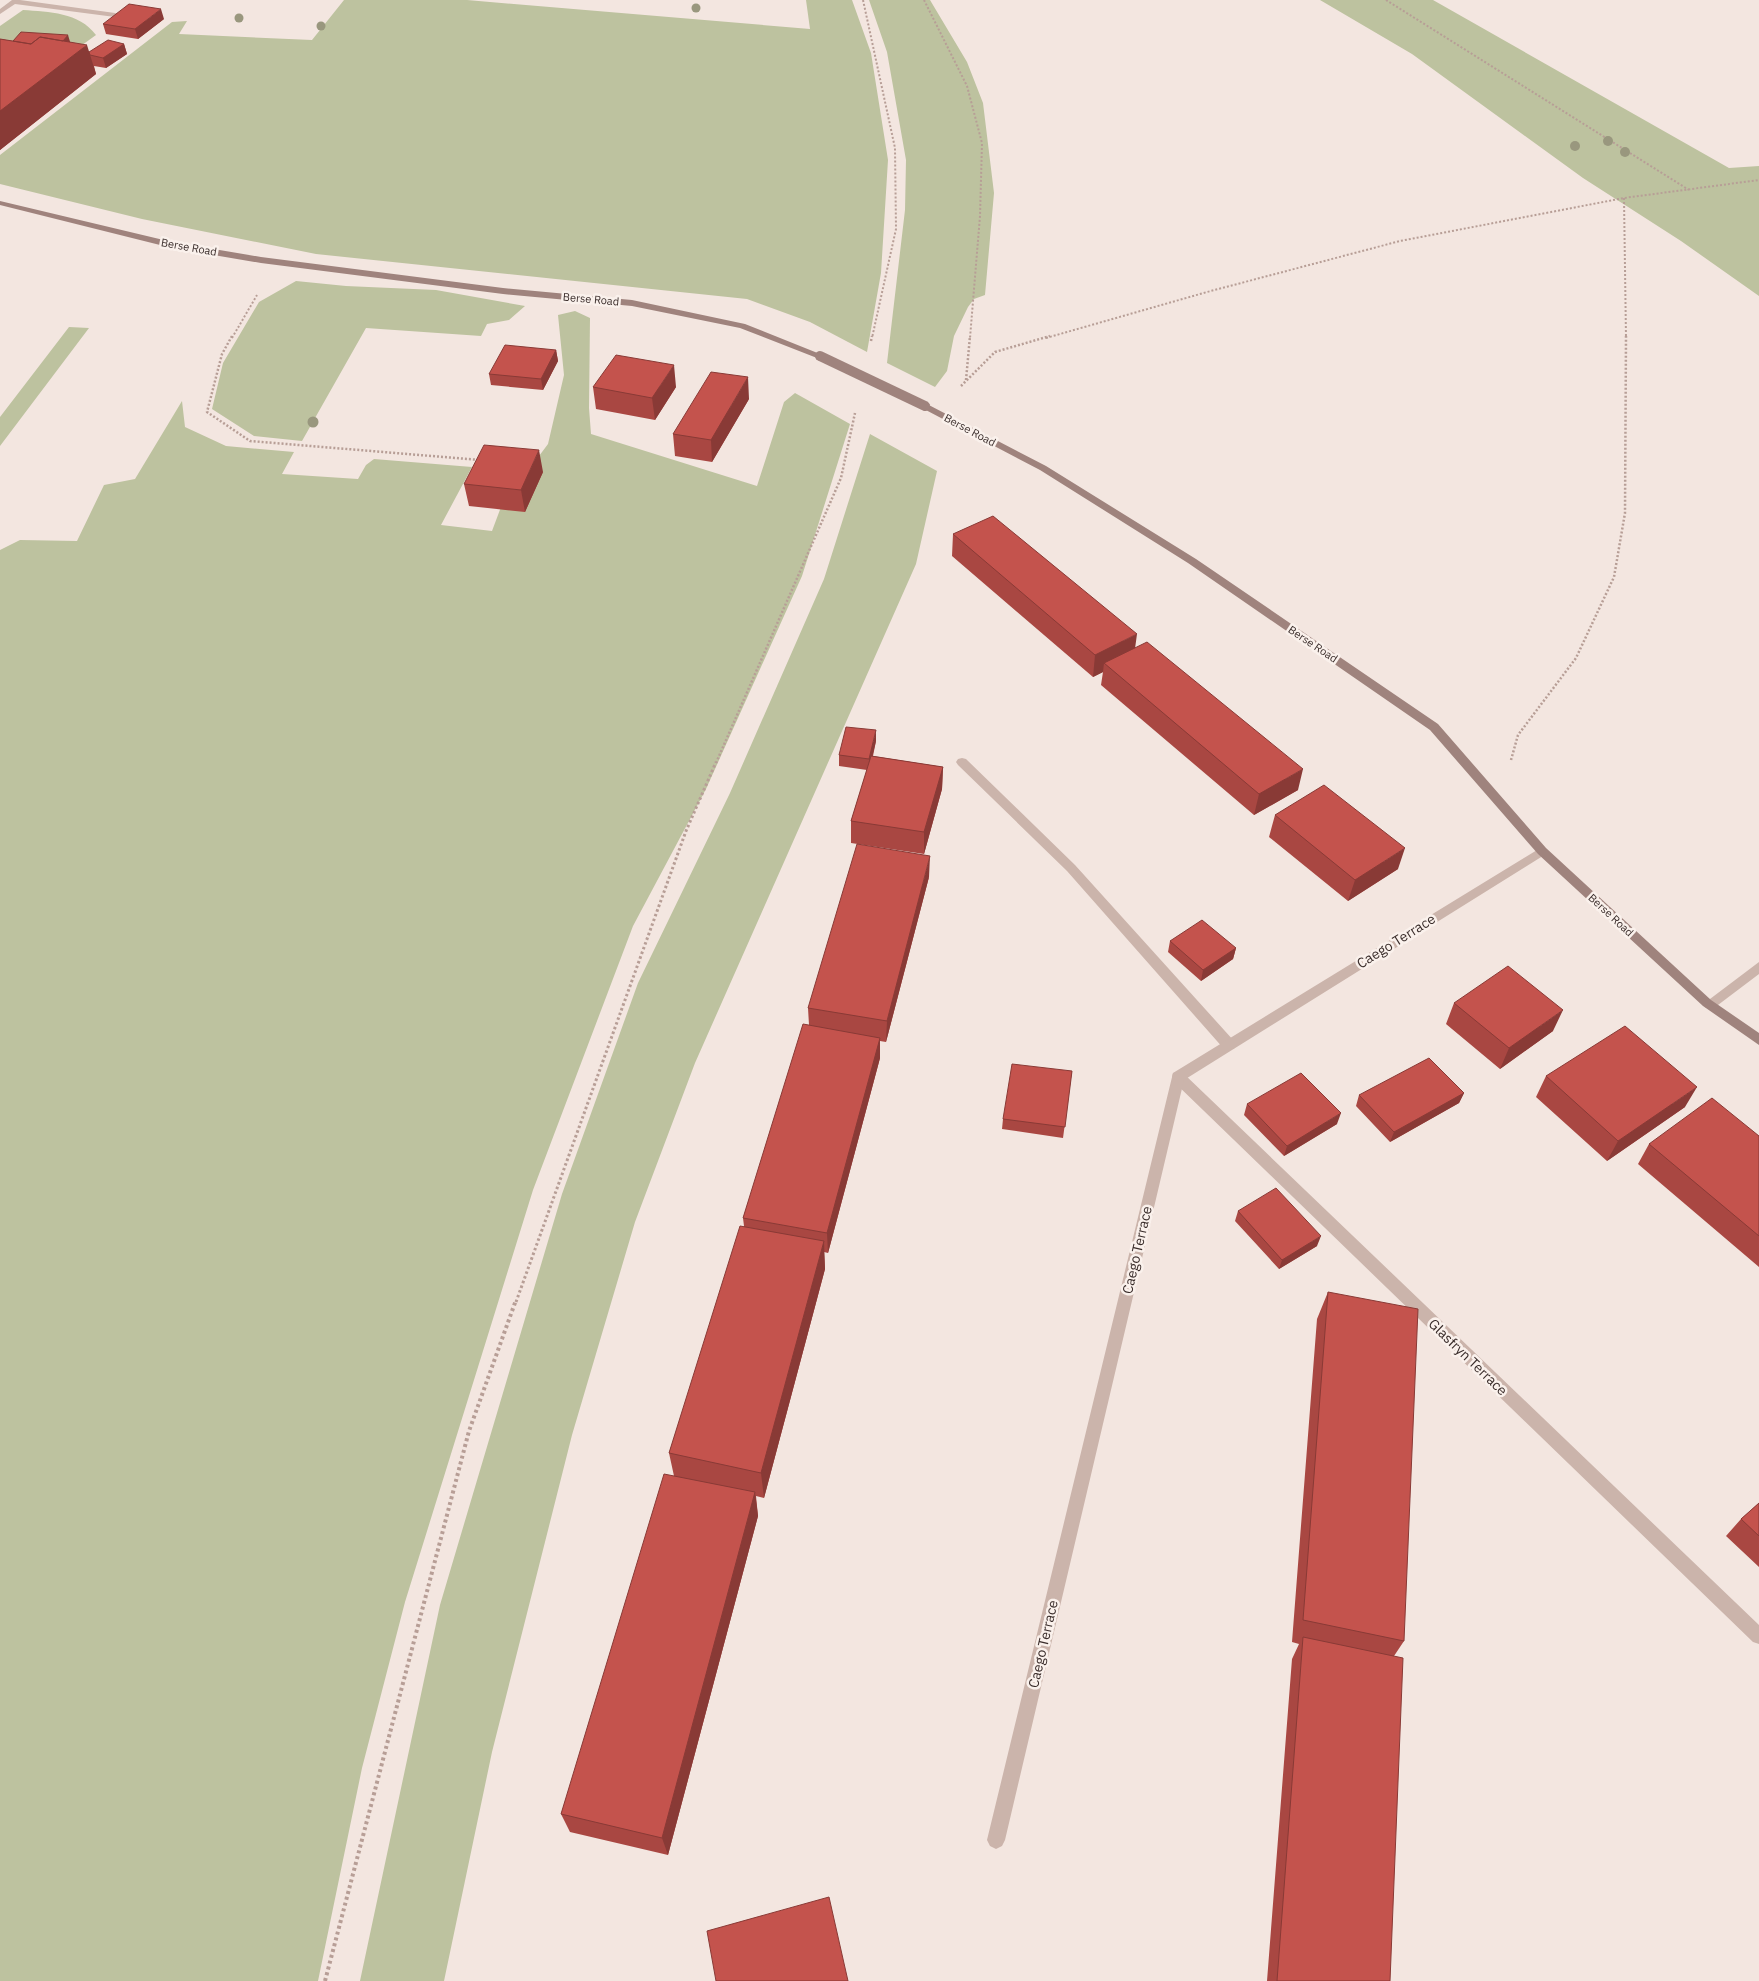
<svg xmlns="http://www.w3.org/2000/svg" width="1759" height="1981" font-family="'IBM Plex Sans',sans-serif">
<rect width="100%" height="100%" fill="#f3e6e0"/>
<path fill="#bdc29f" d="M344 0H467L810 29 806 0H852L871 53 888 160 881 273 867 352 810 322 747 299 316 254 142 219 0 184V155L172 22 187 21 179 34 312 40Z
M869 0H930L967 62 983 103 994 193 985 295 974 299 968 307 954 336 947 371 935 387 887 363 905 210 906 160 887 52Z
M1320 0H1433L1729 168 1759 166V296L1681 241 1583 178 1412 54Z
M23 10C49 12 79 12 96 35L60 61 0 57V26Z
M296 281 346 286 436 290 525 306 509 320 487 324 481 336 366 328 302 441 254 436 212 409 223 363 259 302Z
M575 311 590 318 589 408 591 434 757 486 784 402 795 393 850 424 802 576 706 789 633 926 533 1190 405 1602 362 1768 318 1981H0V550L20 540 77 541 104 485 135 479 182 401 185 427 226 446 294 452 282 474 358 479 366 465 374 459 472 467 441 525 492 531 501 507 548 444 564 375 558 315Z
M69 327 89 328 0 446V417Z
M870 434 937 471 916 564 695 1063 635 1222 572 1435 492 1752 444 1981H360L440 1605 562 1194 638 983 730 793 824 579Z"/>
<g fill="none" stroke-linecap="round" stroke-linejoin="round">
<path stroke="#b79e96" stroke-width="2" stroke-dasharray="2 2" stroke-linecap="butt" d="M863 0 895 148 896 229 872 338
M924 0 967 86 982 143 980 216 970 338
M1386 0 1689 190
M1624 198 1626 338
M232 338 257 295
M1046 338 1207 292 1400 241 1624 198 1759 180"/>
<path stroke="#b79e96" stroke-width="2.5" stroke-dasharray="2 2" stroke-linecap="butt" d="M232 336 222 354 207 412 250 441 480 460
M871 341 872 336
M966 380 970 336
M961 386 995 352 1050 336
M1511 760 1518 735 1576 658 1614 577 1625 513 1626 336
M716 763 841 478 855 413"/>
<path stroke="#b79e96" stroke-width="3" stroke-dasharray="2.5 2.5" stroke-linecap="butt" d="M516 1302 686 831 716 762"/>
<path stroke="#b79e96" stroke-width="4" stroke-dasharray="3 3" stroke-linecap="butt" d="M325 1981 469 1431 516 1300"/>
<path fill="#cbb4ab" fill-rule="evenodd" d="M20 0 115 13 119 15 115 17 15 4 0 14V9L12 0Z
M962 758 966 759 1075 865 1234 1041 1235 1045 1234 1049H1224L1067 871 958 765 956 762 958 759Z
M1759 962V974L1714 1008H1706L1704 1005 1706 1002Z
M1178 1072 1183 1073 1759 1625V1644L1753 1642 1173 1081 1172 1077 1173 1073Z"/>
<path fill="#cbb4ab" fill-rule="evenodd" d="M1542 847 1548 851 1546 854 1184 1080 1005 1840 1002 1846 996 1849 990 1846 987 1840 1173 1073Z"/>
<path fill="#9f837d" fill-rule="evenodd" d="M0 201 172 242 261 257 503 288 632 300 745 324 825 356 823 358H817L740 328 632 306 503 294 261 263 172 248 0 205Z
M925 403 1046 466 1196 559 1438 724 1546 848 1711 1000 1759 1033V1045L1703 1006 1538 854 1430 730 1188 563 1040 470 922 408V404Z"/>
<path stroke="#9f837d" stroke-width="10" d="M820 356 925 406"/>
</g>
<g fill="#99977e">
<circle cx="696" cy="8" r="4.5"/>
<circle cx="239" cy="18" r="4.5"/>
<circle cx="321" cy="26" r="4.5"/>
<circle cx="1608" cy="141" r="5"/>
<circle cx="1575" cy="146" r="5"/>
<circle cx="1625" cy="152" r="5"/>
<circle cx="313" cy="422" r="5.5"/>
</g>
<path fill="#a94742" d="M164 19 138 39 106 34 103 24Z
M0 39 13 41 70 42 89 52 124 44 127 54 106 68 94 66 96 74 0 150Z
M556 350 558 361 543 390 491 385 489 374Z
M593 387H676L655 420 596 409Z
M749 399 712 462 675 456 673 434Z
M543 472 525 512 469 506 464 484Z
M953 534 1135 648 1298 790 1254 815 1101 685 1103 672 1093 677 952 556Z
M876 741 873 756 943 767 942 789 924 854 851 843V821L867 770 839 766V755Z
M1275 815 1398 869 1348 901 1269 837Z
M929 877 886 1042 880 1041V1058L828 1253 824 1252 825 1269 764 1498 756 1496 758 1516 668 1855 570 1832 561 1814 674 1476 669 1453 744 1226 743 1218 809 1025 808 1008Z
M1170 941 1236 948 1233 959 1201 981 1168 952Z
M1454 1003 1553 1031 1500 1069 1446 1024Z
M1072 1071 1063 1138 1002 1129 1003 1119Z
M1546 1076 1685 1107 1607 1161 1536 1097Z
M1464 1093 1459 1103 1390 1142 1356 1106 1359 1095Z
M1247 1104 1337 1124 1284 1156 1244 1115Z
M1759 1136V1267L1638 1164 1649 1144Z
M1238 1211 1317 1246 1279 1269 1235 1221Z
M1328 1292 1404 1641 1394 1656 1390 1981H1267L1292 1659 1299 1644 1292 1642 1317 1319Z
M1759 1503V1567L1726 1536 1741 1519Z"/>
<path fill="#893a36" d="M161 9 164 19 138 39 135 29Z
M68 35 71 45 55 49Z
M124 44 127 54 106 68 103 58Z
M87 45 96 74 0 150V111Z
M556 350 558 361 543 390 541 379Z
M674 365 676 387 655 420 652 398Z
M748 377 749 399 712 462 711 440Z
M539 450 543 472 525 512 521 490Z
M1137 634 1134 656 1104 663 1103 672 1093 677 1095 655Z
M876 730V741L869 770V759Z
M943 767 942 789 924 854V832Z
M1303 769 1298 790 1254 815 1259 794Z
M1405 848 1398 869 1348 901 1355 880Z
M930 856 929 877 886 1042 887 1021Z
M1236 948 1233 959 1201 981 1203 970Z
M1563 1010 1553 1031 1500 1069 1509 1048Z
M880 1038V1058L828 1253 827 1233Z
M1697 1087 1685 1107 1607 1161 1618 1141Z
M1464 1093 1459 1103 1390 1142 1394 1132Z
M1341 1113 1337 1124 1284 1156 1287 1146Z
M1321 1236 1317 1246 1279 1269 1282 1260Z
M824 1241 825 1269 764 1498 761 1473Z
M755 1492 758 1516 668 1855 662 1838Z"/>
<path fill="#c4534d" stroke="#893a36" d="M129 4 161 9 135 29 103 24Z
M21 32 68 35 63 41 40 37 31 44 13 41Z
M40 37 87 45 0 111V39L31 44Z
M108 40 124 44 103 58 90 55 89 52Z
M505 345 556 350 541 379 489 374Z
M616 355 674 365 652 398 593 387Z
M711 372 748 377 711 440 673 434Z
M484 445 539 450 521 490 464 484Z
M993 516 1137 634 1095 655 953 534Z
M1147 642 1303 769 1259 794 1104 663Z
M846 727 876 730 869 759 839 755Z
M871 756 943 767 924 832 851 821Z
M1324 785 1405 848 1355 880 1275 815Z
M857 844 930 856 887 1021 808 1008Z
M1202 920 1236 948 1203 970 1170 941Z
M1508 966 1563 1010 1509 1048 1454 1003Z
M803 1024 880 1038 827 1233 743 1218Z
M1625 1026 1697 1087 1618 1141 1546 1076Z
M1429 1058 1464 1093 1394 1132 1359 1095Z
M1012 1064 1072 1071 1065 1127 1003 1119Z
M1301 1073 1341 1113 1287 1146 1247 1104Z
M1712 1098 1759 1136V1236L1649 1144Z
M1276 1188 1321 1236 1282 1260 1238 1211Z
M740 1226 824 1241 761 1473 669 1453Z
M1328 1292 1418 1309 1404 1641 1303 1620Z
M664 1474 755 1492 662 1838 561 1814Z
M1759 1503V1536L1741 1519Z
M1303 1637 1403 1658 1390 1981H1277Z
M829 1897 848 1981H716L707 1931Z"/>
<g text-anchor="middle" stroke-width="5" stroke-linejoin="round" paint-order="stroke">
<g font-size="11" fill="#392c2a" stroke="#faf1ec">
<text transform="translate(189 247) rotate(10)" y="4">Berse Road</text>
<text transform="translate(591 299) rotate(5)" y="4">Berse Road</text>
<text transform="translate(970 430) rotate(28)" y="4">Berse Road</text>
<text transform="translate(1313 644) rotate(34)" y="4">Berse Road</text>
<text transform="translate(1611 915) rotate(43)" y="4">Berse Road</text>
</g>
<g font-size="14" fill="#392c2a" stroke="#faf1ec">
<text transform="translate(1396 941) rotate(-32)" y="5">Caego Terrace</text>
<text transform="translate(1137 1250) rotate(-77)" y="5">Caego Terrace</text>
<text transform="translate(1468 1357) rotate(44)" y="5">Glasfryn Terrace</text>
<text transform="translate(1043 1644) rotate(-77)" y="5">Caego Terrace</text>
</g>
</g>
</svg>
